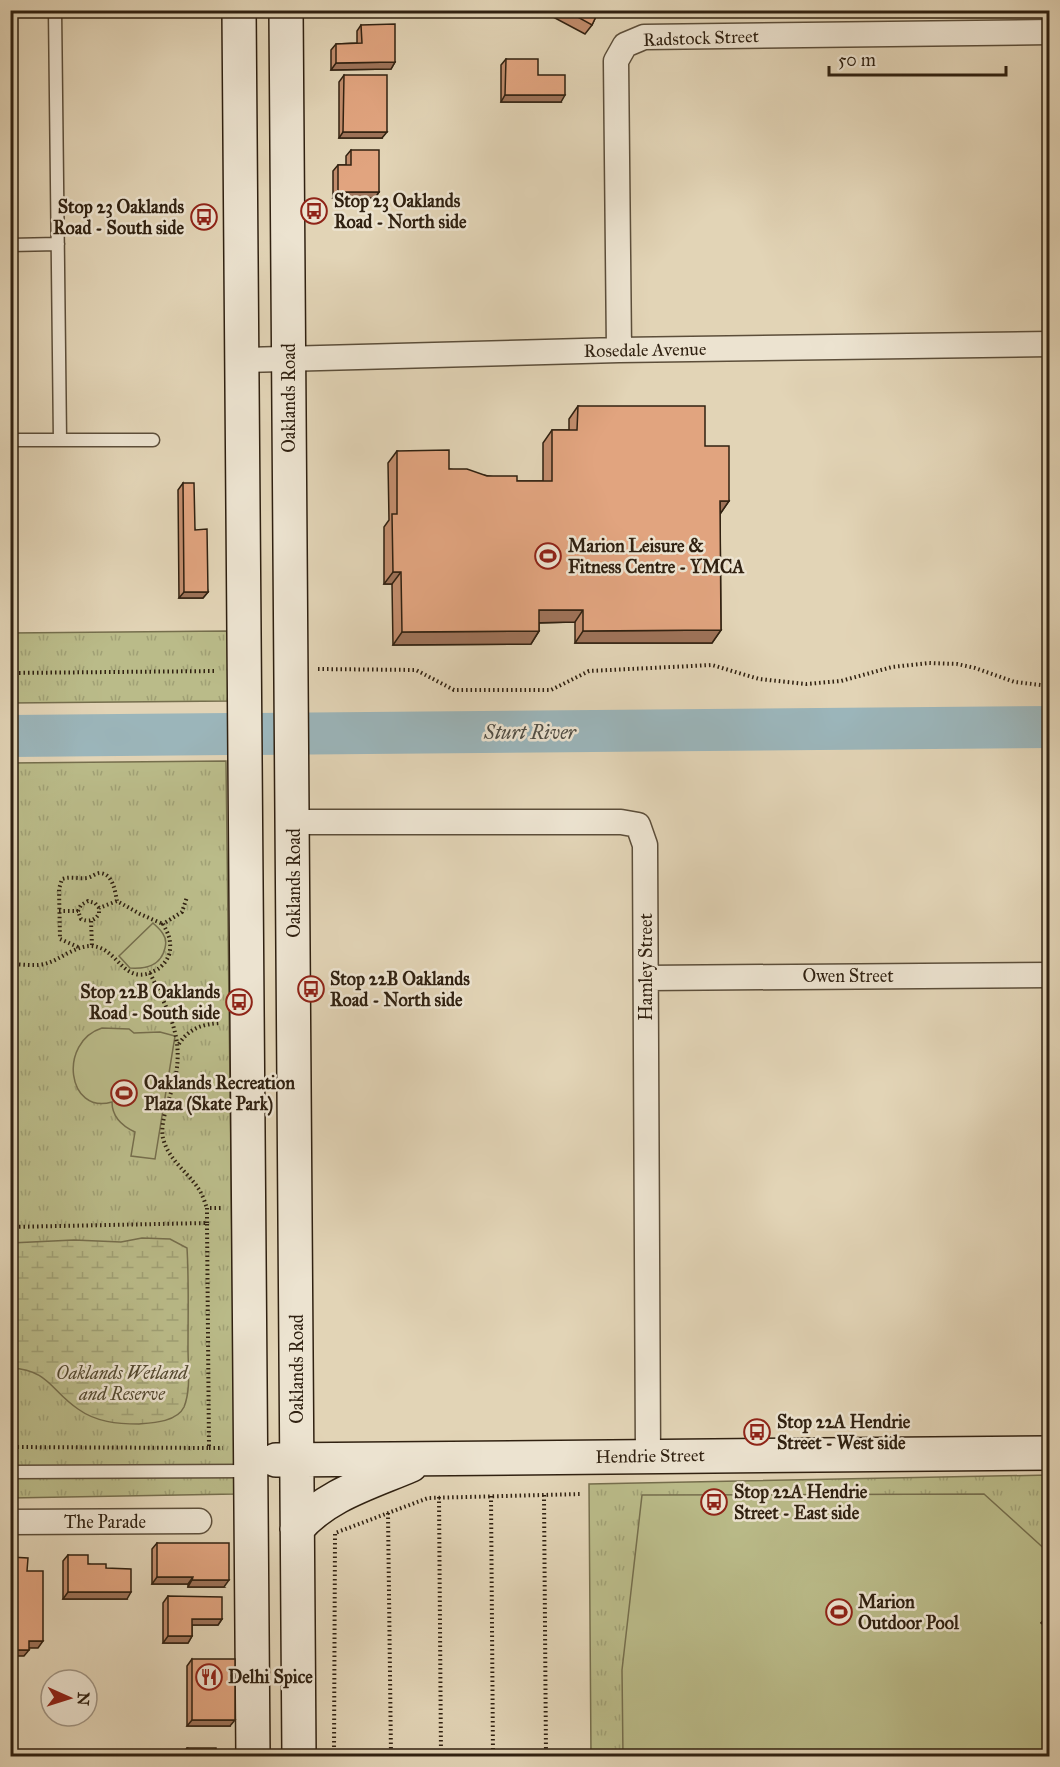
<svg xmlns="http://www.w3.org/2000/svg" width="1060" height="1767" font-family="'IM FELL Great Primer',serif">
<defs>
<pattern id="grass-tufts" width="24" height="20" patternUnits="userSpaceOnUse" patternTransform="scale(1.5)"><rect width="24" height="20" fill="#babb89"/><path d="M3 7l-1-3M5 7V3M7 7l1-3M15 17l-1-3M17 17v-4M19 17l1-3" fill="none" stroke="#a0a075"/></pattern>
<pattern id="wetland-marsh" width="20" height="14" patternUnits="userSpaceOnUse" patternTransform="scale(1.5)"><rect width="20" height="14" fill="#babb89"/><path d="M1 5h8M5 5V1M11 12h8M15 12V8" fill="none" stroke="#a0a075"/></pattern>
</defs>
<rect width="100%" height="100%" fill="#e2d4b6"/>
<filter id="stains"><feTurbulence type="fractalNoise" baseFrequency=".00333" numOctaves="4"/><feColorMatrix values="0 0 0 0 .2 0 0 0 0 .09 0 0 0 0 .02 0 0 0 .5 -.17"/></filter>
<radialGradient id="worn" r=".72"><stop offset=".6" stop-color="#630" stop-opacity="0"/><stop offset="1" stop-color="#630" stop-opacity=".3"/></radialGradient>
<path fill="url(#grass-tufts)" stroke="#756e4d" stroke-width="1.5" d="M228 631 229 701 11 703 10 633Z
M226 761 235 1494 11 1498 10 763Z
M1049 1475V1756H591L589 1484Z"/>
<path fill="url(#wetland-marsh)" stroke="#756e4d" stroke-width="1.5" d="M142 1238 170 1239 187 1248C189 1281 188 1315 188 1348 188 1367 191 1390 184 1407 177 1422 152 1423 139 1424 117 1424 96 1422 78 1409 51 1391 49 1370 11 1368V1243L74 1240 121 1242Z"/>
<path fill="#babb89" stroke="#756e4d" stroke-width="1.5" d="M153 923C156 926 161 930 163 934 166 938 166 944 165 948 161 966 146 969 130 968L119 956Z
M102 1028 129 1029 134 1033 160 1032 175 1036 155 1159 131 1156 135 1132C122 1126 112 1117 112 1102 67 1115 58 1042 102 1028Z
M984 1494 1049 1553V1756H623L622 1670 642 1495Z"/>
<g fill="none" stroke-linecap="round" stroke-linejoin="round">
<path stroke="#9bb5ba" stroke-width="42" d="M10 736 1050 727"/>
<g stroke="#5c4e3a" stroke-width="15">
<path id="lane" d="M55 10 60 440
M10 245 58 244
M10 440H153
M10 1472 249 1471"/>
</g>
<g stroke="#5c4e3a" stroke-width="27">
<path id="street" d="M619 350 616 61 625 45 644 37 1050 32
M241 360 619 350 1050 344
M293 822H621L638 825 645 845 648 1456
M646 978 1050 975
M10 1522 199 1521"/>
</g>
<g stroke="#302111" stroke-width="36">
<path id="secondary" d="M239 10 253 1756
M286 10 299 1756
M276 1460 1050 1453
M297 1529C325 1495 372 1482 411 1465"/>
</g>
<path stroke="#302111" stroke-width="4" stroke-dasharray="1.5 3" stroke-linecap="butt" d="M318 669 416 670 454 690H551L589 671 712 665 759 679 806 684 841 681 892 667 929 663 957 664 975 668 1015 682 1050 686
M10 673 217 671
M99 908 95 903 88 901 81 905 78 911 81 919C89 922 94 921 99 914V908L117 901
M59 911H78
M91 921 92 946
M78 947 60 939 59 889 62 879C71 876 78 879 87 878 92 877 96 873 100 873 113 874 115 891 117 901L140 914 163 924
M10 964C21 964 37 967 48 963 62 958 74 947 90 946 120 946 122 990 158 969 164 965 170 956 170 950 171 939 168 933 163 924L182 912 187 897
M150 973C167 1009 183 1034 176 1074 173 1091 159 1121 163 1138 168 1160 189 1173 200 1191 203 1196 205 1203 207 1208
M179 1044C189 1028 203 1024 221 1023
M207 1223V1208H222
M10 1227 207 1223 209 1448 10 1447
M209 1448H223
M544 1495 546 1756
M491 1496 493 1756
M439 1497 441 1756
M388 1513 391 1756
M334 1756 335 1533 428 1498 581 1494"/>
<use href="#lane" stroke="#ece3d0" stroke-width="12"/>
<use href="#street" stroke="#ece3d0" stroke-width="24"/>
<use href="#secondary" stroke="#ece3d0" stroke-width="33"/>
</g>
<path fill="#c28d6d" stroke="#302111" stroke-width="1.5" d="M540 10H599L592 25 585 34Z
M361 25 395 62 391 69 331 70V50L336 44 357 43V31Z
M506 59 538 75 561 102H501V65Z
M344 75 382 138H339V82Z
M351 150 379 192 375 198H333V171L338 165H346V156Z
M578 406 705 446 729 501 720 514 721 630 712 643H575V622L539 623V631L531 644 393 645 392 584H384V527L389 520 388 463 397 451 449 469 517 481H543V443L552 430H569V419Z
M183 483 195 530 208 592 203 598H179L178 490Z
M157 1543 224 1587H188V1584H152V1549Z
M68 1555 88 1564 106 1568 127 1599H63V1561Z
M168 1596 222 1619 218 1625H192V1636L188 1643H163V1603Z
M1050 1612V1631L1041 1623Z
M192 1659 230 1726H187V1666Z
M187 1748 216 1756H182V1754Z"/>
<path fill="#9e7359" stroke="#302111" stroke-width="1.5" d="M395 62 391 69 331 70 336 63Z
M505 95H565L561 102H501Z
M343 132H387L382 138H339Z
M338 192H379L375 198H333Z
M720 501H729L720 514Z
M393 572H401L392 584H384Z
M184 592H208L203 598H179Z
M539 610H583L575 622 530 623Z
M721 630 712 643H575L583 631Z
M539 631 531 644 393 645 402 632Z
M157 1577H193L188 1584H152Z
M192 1580H229L224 1587H188Z
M68 1592H131L127 1599H63Z
M192 1619H222L218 1625H187Z
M168 1636H192L188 1643H163Z
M29 1641H43L38 1648H24Z
M10 1650H29L24 1656H10Z
M192 1720H235L230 1726H187Z"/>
<path fill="#e1a47f" stroke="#302111" stroke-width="1.5" d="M565 10H599L592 25Z
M395 24V62L336 63V44L362 43 361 25Z
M506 59H538V75H565V95H505Z
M344 75H387V132H343Z
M351 150H379V192H338V165H351Z
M578 406H705V446H729V501H720L721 630 583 631V610H539V631L402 632 401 572H393L392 514H397V451L449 450V469H467L487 476H517V481H552V430H577Z
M183 483H194L195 530 207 529 208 592H184Z
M157 1543H229V1580H192L193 1577H157Z
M68 1555H88V1564H106V1568L131 1569V1592H68Z
M10 1557 28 1558 27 1571H43V1641H29V1650H10Z
M168 1596 222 1597V1619H192V1636H168Z
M192 1659H235V1720H192Z
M187 1748H216V1756H187Z"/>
<defs>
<g id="bus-ring" transform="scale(1.35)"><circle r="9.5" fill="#ece3d0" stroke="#8f2418" stroke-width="1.5"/><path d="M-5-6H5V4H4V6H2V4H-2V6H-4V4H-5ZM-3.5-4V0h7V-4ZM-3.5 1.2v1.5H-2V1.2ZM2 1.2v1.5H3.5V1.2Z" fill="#8f2418"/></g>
<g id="stadium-ring" transform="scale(1.35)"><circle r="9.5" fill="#ece3d0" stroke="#8f2418" stroke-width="1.5"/><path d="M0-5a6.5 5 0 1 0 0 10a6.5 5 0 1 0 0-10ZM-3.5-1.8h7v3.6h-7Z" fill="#8f2418"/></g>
<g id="restaurant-ring" transform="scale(1.35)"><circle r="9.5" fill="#ece3d0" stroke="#8f2418" stroke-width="1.5"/><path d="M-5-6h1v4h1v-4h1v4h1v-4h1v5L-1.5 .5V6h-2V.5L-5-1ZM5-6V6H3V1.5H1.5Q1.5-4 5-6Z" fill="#8f2418"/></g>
</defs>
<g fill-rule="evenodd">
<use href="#bus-ring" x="314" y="211"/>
<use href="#bus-ring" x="204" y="217"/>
<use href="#stadium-ring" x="548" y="556"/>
<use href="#bus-ring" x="311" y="989"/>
<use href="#bus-ring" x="239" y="1002"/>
<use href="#stadium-ring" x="124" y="1093"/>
<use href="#bus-ring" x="757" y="1432"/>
<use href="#bus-ring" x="714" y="1502"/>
<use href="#stadium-ring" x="839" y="1612"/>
<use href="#restaurant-ring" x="209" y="1677"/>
</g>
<g text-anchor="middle" stroke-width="5" stroke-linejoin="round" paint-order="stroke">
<g font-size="18" fill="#302111" stroke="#ece3d0">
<text transform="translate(701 38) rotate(-2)" y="6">Radstock Street</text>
<text transform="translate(645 350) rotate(-1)" y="6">Rosedale Avenue</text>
<text transform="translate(289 398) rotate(-90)" y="6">Oaklands Road</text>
<text transform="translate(294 883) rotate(-90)" y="6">Oaklands Road</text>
<text transform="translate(646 967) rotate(-90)" y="6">Hamley Street</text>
<text x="848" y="982">Owen Street</text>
<text transform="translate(297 1369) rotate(-90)" y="6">Oaklands Road</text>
<text transform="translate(650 1456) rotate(-1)" y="6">Hendrie Street</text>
<text x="105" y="1528">The Parade</text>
</g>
<g font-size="18" font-weight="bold" fill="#302111" stroke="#ece3d0" text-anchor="start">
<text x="334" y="207">Stop 23 Oaklands<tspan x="334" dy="21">Road - North side</tspan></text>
<text x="184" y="213" text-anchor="end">Stop 23 Oaklands<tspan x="184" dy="21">Road - South side</tspan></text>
<text x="568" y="552">Marion Leisure &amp;<tspan x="568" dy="21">Fitness Centre - YMCA</tspan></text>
<text x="330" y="985">Stop 22B Oaklands<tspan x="330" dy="21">Road - North side</tspan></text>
<text x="220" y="998" text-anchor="end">Stop 22B Oaklands<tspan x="220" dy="21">Road - South side</tspan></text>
<text x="144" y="1089">Oaklands Recreation<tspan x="144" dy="21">Plaza (Skate Park)</tspan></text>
<text x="777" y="1428">Stop 22A Hendrie<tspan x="777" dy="21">Street - West side</tspan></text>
<text x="734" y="1498">Stop 22A Hendrie<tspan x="734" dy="21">Street - East side</tspan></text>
<text x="858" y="1608">Marion<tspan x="858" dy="21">Outdoor Pool</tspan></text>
<text x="228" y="1683">Delhi Spice</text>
</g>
<g font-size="18" font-style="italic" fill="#52482f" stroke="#ece3d0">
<text x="122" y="1379">Oaklands Wetland<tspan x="122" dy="21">and Reserve</tspan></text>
</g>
<g font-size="20" font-style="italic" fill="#504d44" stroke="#ece3d0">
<text x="530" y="739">Sturt River</text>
</g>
</g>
<rect width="1060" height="1767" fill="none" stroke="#e2d4b6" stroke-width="36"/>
<rect x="12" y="12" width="1036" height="1743" fill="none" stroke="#302111" stroke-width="3"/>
<rect x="18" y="18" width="1024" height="1731" fill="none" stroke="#302111" stroke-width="1.5"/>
<g transform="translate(69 1698) rotate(93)"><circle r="28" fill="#ece3d0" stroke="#a19584" stroke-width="1.5"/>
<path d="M0-4.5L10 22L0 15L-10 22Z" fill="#8f2418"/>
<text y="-9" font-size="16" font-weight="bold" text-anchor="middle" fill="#302111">N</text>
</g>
<path d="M829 66v9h177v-9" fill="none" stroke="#302111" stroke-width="3"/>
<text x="838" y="66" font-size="18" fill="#302111" stroke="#ece3d0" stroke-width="4.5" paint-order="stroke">50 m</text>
<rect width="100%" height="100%" filter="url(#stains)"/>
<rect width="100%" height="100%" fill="url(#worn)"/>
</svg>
